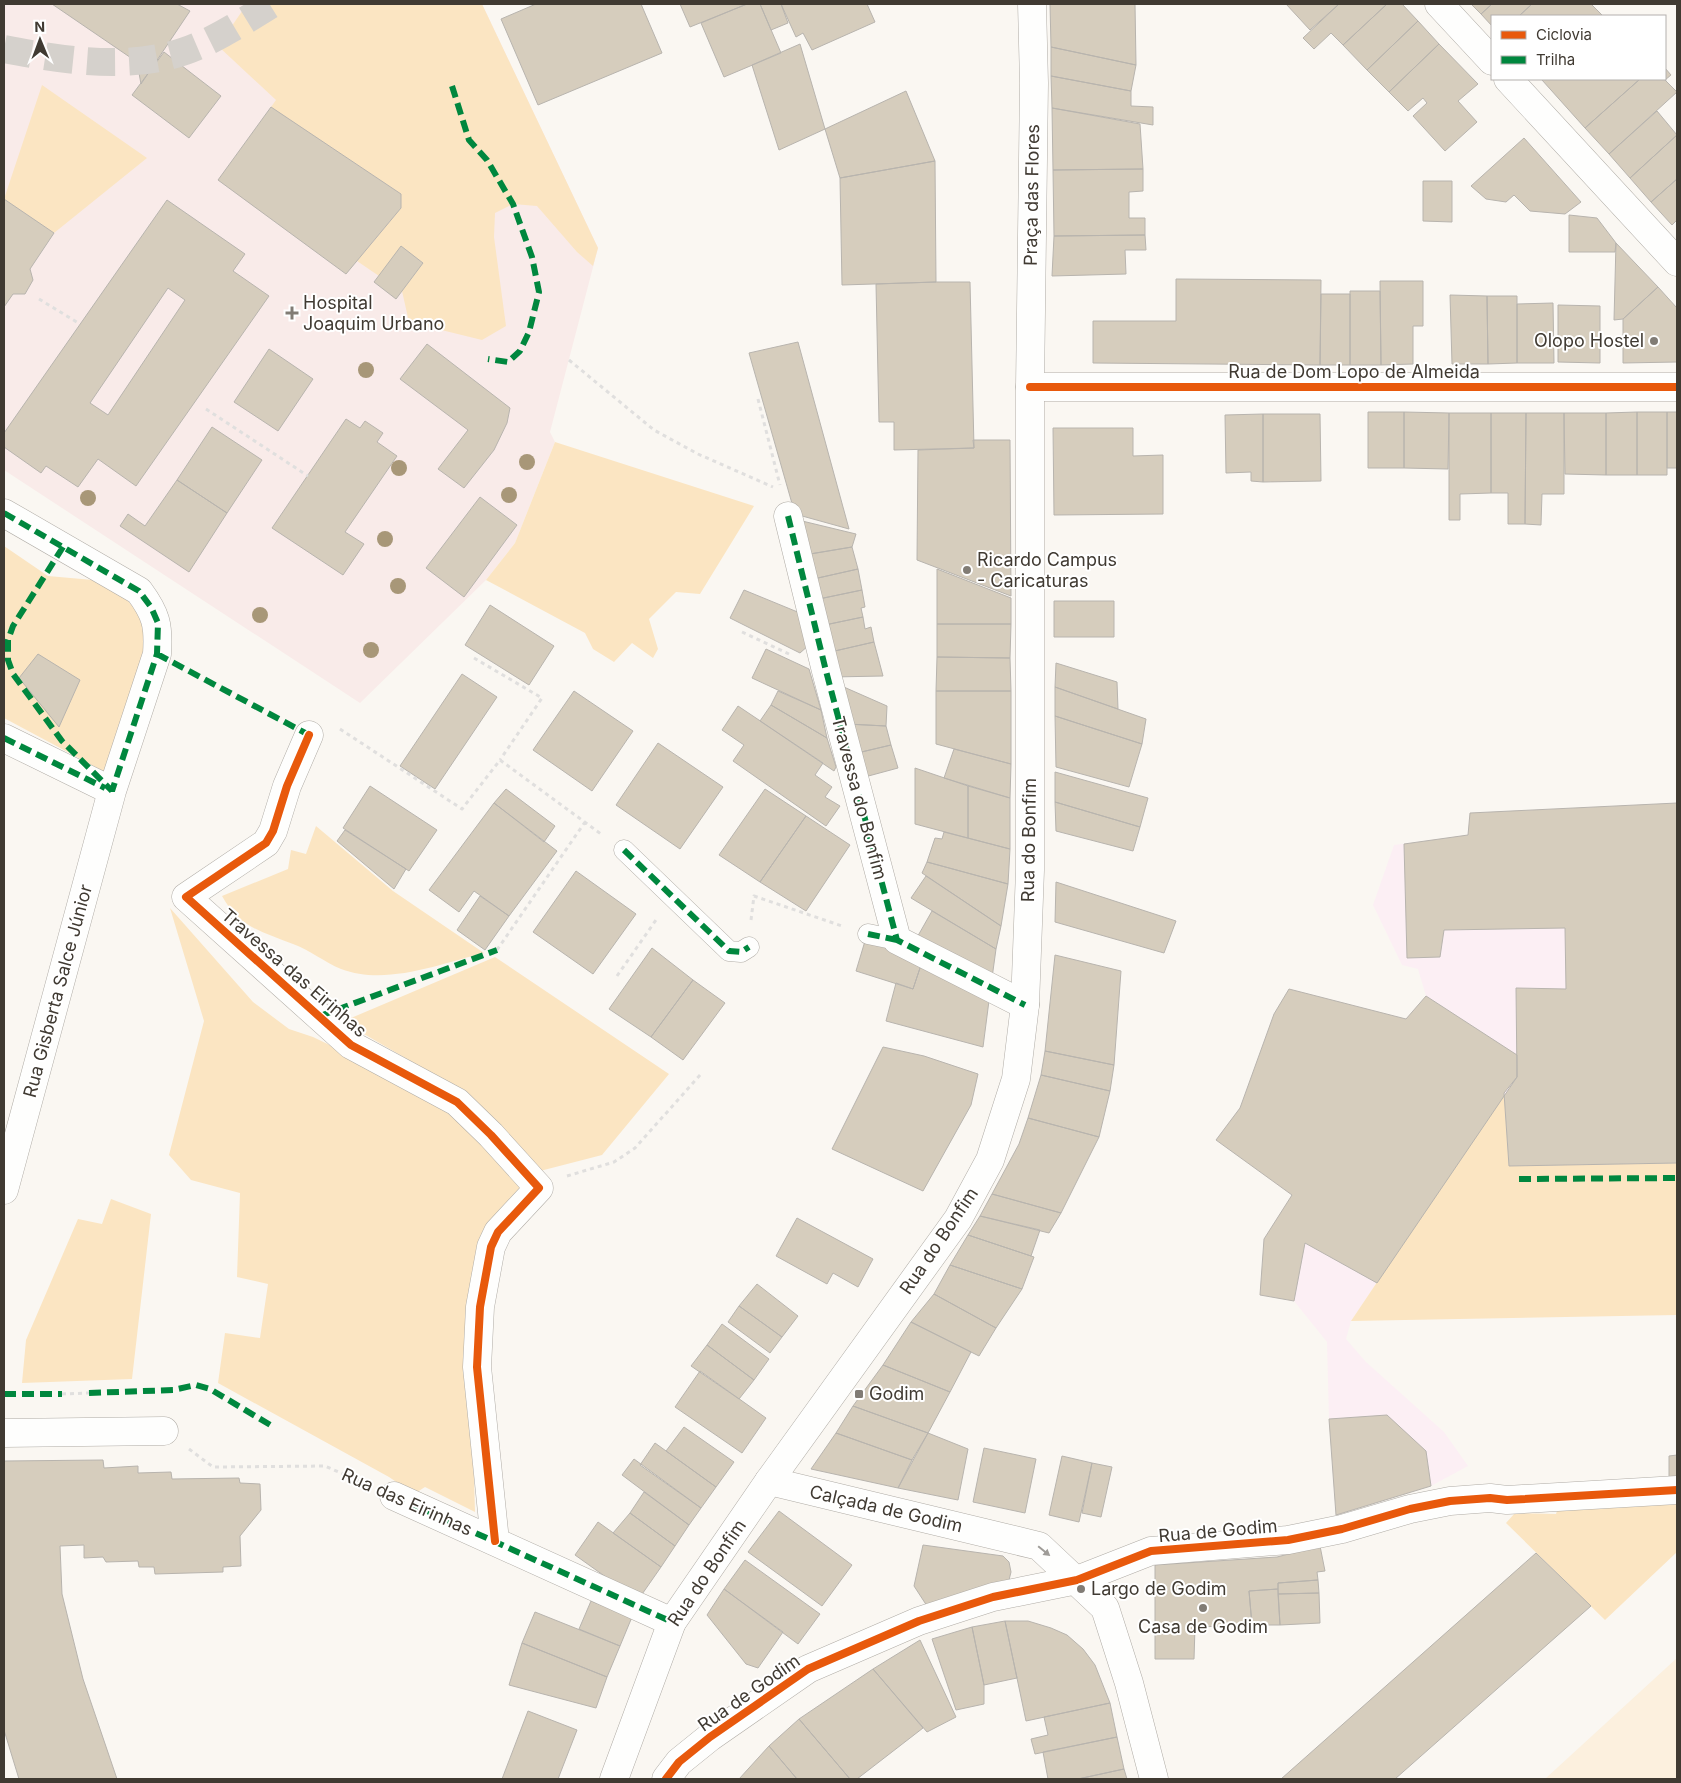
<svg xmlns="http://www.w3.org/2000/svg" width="1681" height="1783" font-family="Inter,sans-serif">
<rect width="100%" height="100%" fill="#faf7f2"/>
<path fill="#fcf0de" d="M1677 1658V1779H1545Z"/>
<path fill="#fceff4" d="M1677 803V1163L1509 1166 1504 1094 1351 1321 1346 1339 1366 1362 1444 1432 1468 1466 1431 1486 1336 1515 1329 1419 1327 1342 1294 1301 1260 1295 1264 1239 1292 1195 1216 1140 1240 1108 1274 1014 1289 989 1406 1019 1426 996 1418 969 1402 965 1373 905 1394 845 1468 835 1470 813Z"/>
<path fill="#f9ebe9" d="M4 4H482L598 248 550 432 555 442 515 543 486 580 360 703 4 470Z"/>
<path fill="#fbe5c2" d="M247 4H482L598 248 593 266 577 252 537 206 513 204 495 213 494 237 506 326 482 340 409 322 402 291 423 263 401 247 379 276 357 261 401 208V194L271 107 276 100 218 46Z
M42 85 147 158 54 233 4 199Z
M555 442 754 506 700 594 676 592 649 619 658 649 653 658 632 643 614 662 593 649 585 633 486 580 515 543Z
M4 546 48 576 93 580 124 596 142 618 145 653 105 772 4 718Z
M316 826 393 891 484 953C439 964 386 986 341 969 324 962 310 950 293 944 262 932 239 927 222 896L288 869 291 850 306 854Z
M170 908 253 1002 289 1029 313 1037 444 1100 527 1188 469 1315 475 1512 425 1487 414 1494 389 1477 218 1383 225 1333 260 1338 268 1284 237 1277 240 1193 191 1180 169 1155 204 1021Z
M495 957 669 1074 602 1155 540 1171 480 1108 402 1056 357 1030 351 1018Z
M1504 1093 1509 1166 1677 1163V1315L1351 1321Z
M111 1199 151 1214 132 1379 22 1383 26 1340 78 1219 102 1224Z
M1677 1497V1552L1605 1620 1506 1523 1515 1513 1556 1514 1558 1508Z"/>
<path fill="#d6cdbd" stroke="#b8b4ae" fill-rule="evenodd" d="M52 4H177L190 11 141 84 137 62Z
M536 4H641L662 53 538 105 501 19Z
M680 4H747L690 27Z
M747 4H760L781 53 724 77 701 23Z
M760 4H781L788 23 771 30Z
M781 4H867L875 22 812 50 803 33 796 37Z
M1050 4H1135L1136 65 1051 47Z
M1286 4H1339L1310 30Z
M1339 4H1387L1343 45 1331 33 1314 49 1303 38Z
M1387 4H1402L1418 21 1367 70 1343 45Z
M1471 4H1492L1481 14Z
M1492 4H1532L1519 16H1492V26L1481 14Z
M1532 4H1591L1603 16H1519Z
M1418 21 1439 44 1389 92 1367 70Z
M800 44 825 129 779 150 752 65Z
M1439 44 1478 84 1458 101 1477 122 1445 151 1413 116 1427 103 1423 98 1408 111 1389 92Z
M1051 47 1136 65 1131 91 1051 76Z
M164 52 221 96 189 138 132 95Z
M1665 68 1671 75 1665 80 1677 92 1609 154 1585 128 1640 79H1665Z
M1051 76 1131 91V106L1153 107V125L1052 108Z
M1543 79H1640L1585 128 1542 80Z
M906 91 935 161 840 178 825 129Z
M271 107 401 194V208L346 274 218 180Z
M1052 108 1140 124 1143 169 1053 170Z
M1657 111 1677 135 1630 178 1609 154Z
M1677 135V179L1651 202 1630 178Z
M1524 138 1581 202 1565 214 1530 211 1514 195 1506 202 1486 199 1471 186Z
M935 161 936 282 842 285 840 178Z
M1143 169V191L1129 192V218H1145V235L1054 236 1053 170Z
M1677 179V220L1672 225 1651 202Z
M1423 181H1452V222L1423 221Z
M4 199 54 233 30 269 33 280 25 294H13L4 307Z
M167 200 245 254 233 271 269 296 136 486 98 459 78 487 46 466 41 473 4 447V433ZM168 288 185 300 108 415 90 403Z
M1569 215 1597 218 1616 243 1615 252H1569Z
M1145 235 1146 250H1125L1126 274 1052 276 1054 236Z
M1616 243 1658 287 1623 319 1614 320Z
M401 246 423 263 396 299 374 282Z
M1176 279 1321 280 1320 365 1093 363V321H1176Z
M1380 281H1423V326H1413V364L1381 365Z
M936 282H970L974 448 894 450V422H879L876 284Z
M1658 287 1677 308V362L1623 363V319Z
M1350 291H1380L1381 365H1350Z
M1321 294H1350V365H1320Z
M1450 295 1487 296 1488 364H1452Z
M1487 296H1517V363L1488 364Z
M1553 303 1554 363H1517V304Z
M1558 305 1600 306V363L1558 362Z
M798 342 849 529 795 514 749 353Z
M427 344 510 408 507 423 494 450 464 488 438 469 468 430 400 379Z
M269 349 313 379 278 431 234 402Z
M1368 412H1404V468H1368Z
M1404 412 1449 413 1448 469 1404 468Z
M1637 412V475H1606V413Z
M1637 412H1667V475H1637Z
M1667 412H1677V468H1667Z
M1449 413H1491V493L1460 494V520H1449Z
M1491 413H1526L1525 524H1508V493H1491Z
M1526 413H1564V494H1542L1541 525 1525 524Z
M1564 413H1606V475L1565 474Z
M1263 414H1320L1321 481 1263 482Z
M1263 414V482L1251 481V472L1226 473 1225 415Z
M346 419 360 428 365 421 383 433 377 442 397 456 345 532 364 544 343 575 272 528Z
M212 427 262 460 227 513 177 480Z
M1053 428H1133V456L1163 455V514L1054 515Z
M973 440H1010L1011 596 917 560 918 450 974 448Z
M177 480 227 513 189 572 120 526 128 514 145 526Z
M480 497 517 525 464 597 426 568Z
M798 520 856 534 852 547 804 555Z
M852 547 858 569 809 580 804 555Z
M858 569 862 590 814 600 809 580Z
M937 569 1011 598V624H937Z
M744 590 800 613 809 645 800 653 730 618Z
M862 590 865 607 861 608 863 617 820 626 814 600Z
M1054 601H1114V637H1054Z
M490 605 554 646 529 685 465 645Z
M863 617 865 629 871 627 874 642 826 653 820 626Z
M937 624H1011L1010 658 937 657Z
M874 642 883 676 832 677 826 653Z
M766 649 809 669 821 710 752 678Z
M38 654 80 680 59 727 19 678Z
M937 657 1010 658 1011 691H936Z
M1056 663 1117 682 1118 709 1055 687Z
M462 674 497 697 435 789 400 766Z
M837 684 887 706 886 726 847 724Z
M1055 687 1146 719 1142 744 1055 716Z
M574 691 633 731 592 791 533 750Z
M778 691 821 710 827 738 771 705Z
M936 691H1011V764L936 744Z
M771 705 827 738 836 767 834 771 760 721Z
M738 706 823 763 815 775 832 787 825 797 840 806 826 826 733 761 744 745 722 730Z
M1055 716 1142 744 1129 787 1056 767Z
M847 724 886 726 891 745 853 754Z
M658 743 723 787 680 849 616 805Z
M891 745 898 768 861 778 853 754Z
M954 749 1011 764 1010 798 944 778Z
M915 768 968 786V838L915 824Z
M1055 772 1148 798 1140 827 1055 802Z
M370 786 437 830 409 871 343 828Z
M968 786 1010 798V849L968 838Z
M506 789 555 826 544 842 494 803Z
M765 789 806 816 760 882 719 855Z
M1055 802 1140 827 1133 851 1056 831Z
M494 803 557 851 509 916 474 891 459 912 429 890Z
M1677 803V1163L1509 1166 1504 1093 1517 1077 1516 988 1566 989 1565 928 1444 930 1440 957 1407 958 1404 844 1468 835 1470 813Z
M806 816 850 845 806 911 760 882Z
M345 830 406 869 394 889 337 841Z
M944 832 1010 849 1008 884 927 862 935 838 942 839Z
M927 862 1008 884 1001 926 922 873Z
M576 871 636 914 593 974 533 932Z
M926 876 1001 926 996 949 911 898Z
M1056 882 1176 921 1164 953 1055 922Z
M480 896 509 916 485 950 457 930Z
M932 911 996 949 992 978 915 941Z
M865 941 923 959 913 989 856 971Z
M652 948 693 980 651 1037 609 1009Z
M1055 955 1121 971 1114 1065 1045 1051Z
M923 959 990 993 983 1047 886 1021 896 983 913 989Z
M693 980 725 1003 683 1060 651 1037Z
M1289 989 1406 1019 1426 996 1517 1055V1077L1377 1283 1305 1243 1294 1301 1260 1295 1264 1239 1292 1195 1216 1140 1240 1108 1274 1014Z
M883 1047 924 1056 978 1074 971 1105 923 1191 832 1149Z
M1045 1051 1114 1065 1110 1091 1041 1075Z
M1041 1075 1110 1091 1099 1137 1028 1118Z
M1028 1118 1099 1137 1061 1213 992 1194 1019 1144Z
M992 1194 1061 1213 1049 1233 980 1216Z
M980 1216 1040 1230 1031 1256 968 1235Z
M797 1218 873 1259 858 1287 833 1273 827 1284 776 1256Z
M968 1235 1034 1257 1022 1289 950 1265Z
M950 1265 1022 1289 996 1328 934 1294Z
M757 1284 798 1316 782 1337 739 1306Z
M934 1294 996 1328 979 1356 911 1322Z
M739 1306 782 1337 770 1353 728 1322Z
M911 1322 971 1352 950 1392 883 1365Z
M722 1324 769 1359 754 1380 707 1345Z
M707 1345 754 1380 739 1399 691 1366Z
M883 1365 950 1392 928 1433 853 1406Z
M700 1371 766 1418 742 1453 675 1407Z
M853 1406 928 1433 912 1460 836 1433Z
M1387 1415 1426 1451 1431 1486 1336 1515 1329 1419Z
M684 1427 734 1462 716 1487 666 1451Z
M836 1433 912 1460 898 1488 811 1469Z
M928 1433 968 1449 958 1500 898 1488Z
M655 1443 716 1487 701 1508 640 1465Z
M984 1448 1036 1459 1025 1513 973 1502Z
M1677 1455V1482L1669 1483V1456Z
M1062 1456 1092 1463 1079 1522 1049 1515Z
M634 1459 701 1508 689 1525 622 1475Z
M103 1460 104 1468 138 1466V1473L171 1472 172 1479 239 1478 240 1483 260 1484 261 1510 240 1536 241 1566 223 1567V1572L155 1574 154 1567H139L138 1561 106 1562 103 1557 84 1558V1545L60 1546 62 1594 83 1679 117 1779H19L4 1730V1461Z
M1092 1463 1112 1467 1101 1517 1082 1513Z
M644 1492 689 1525 675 1546 630 1513Z
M779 1511 852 1565 822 1606 748 1552Z
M630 1513 675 1546 661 1567 613 1533Z
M598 1522 661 1567 638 1600 575 1555Z
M923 1545 1003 1556 1009 1562 1011 1572 1009 1580 927 1606 914 1586Z
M1320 1546 1325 1571 1317 1572 1318 1580 1278 1583V1589L1249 1591 1252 1625 1195 1627 1194 1659H1155V1565L1277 1557Z
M1536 1553 1591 1606 1395 1779H1281Z
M745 1560 820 1614 798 1644 724 1589Z
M1318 1580 1319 1593 1278 1594V1583Z
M724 1589 783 1632 758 1668 746 1664 707 1615Z
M1278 1589 1280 1625H1252L1249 1591Z
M1319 1593 1320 1623 1280 1625 1278 1594Z
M591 1601 632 1617 620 1646 579 1629Z
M535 1612 620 1646 607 1677 522 1643Z
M1005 1621 1017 1678 984 1685 972 1627Z
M1005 1621H1028L1051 1628 1067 1635 1083 1649 1095 1665 1110 1703 1026 1721Z
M972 1627 984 1685V1704L956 1710 932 1639Z
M920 1640 956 1717 927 1732 873 1669Z
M522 1643 607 1677 596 1708 509 1685Z
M873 1669 923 1728 857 1779H850L799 1719Z
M1110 1703 1117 1737 1035 1754 1031 1739 1048 1735 1044 1717Z
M528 1711 577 1730 558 1779H502Z
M799 1719 850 1779H797L769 1746Z
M1117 1737 1124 1769 1078 1779H1048L1043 1752Z
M769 1746 797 1779H739Z
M1124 1769 1127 1779H1078Z"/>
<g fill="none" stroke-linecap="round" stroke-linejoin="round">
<path stroke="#d5d1cc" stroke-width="28" stroke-dasharray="28 14" stroke-linecap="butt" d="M4 49C62 60 128 71 185 51 216 40 244 21 272 4"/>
<g stroke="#b0aca6" stroke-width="21">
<path id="pedestrian" d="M624 850 729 951 741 952 749 947
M868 934 897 940"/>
</g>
<g stroke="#b0aca6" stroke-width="29">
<path id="minor" d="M1439 4 1492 61
M1508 79 1677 262
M1030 387H1677
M4 513 139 591C156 614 159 625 157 654L112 791 4 1190
M788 516 826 671 897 940 1025 1005
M309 735 287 786 273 831 266 843 186 897 351 1045 457 1102 491 1135 539 1188 498 1232 491 1247 480 1307 477 1367 495 1541
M4 738 112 791
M4 1433 164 1431
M769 1481 1039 1546 1105 1608 1129 1683 1154 1779
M394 1496 672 1622
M666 1779 679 1762 710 1737 808 1669 919 1621 993 1597 1077 1580 1151 1551 1288 1540 1342 1529 1410 1509 1450 1501 1490 1498 1507 1500 1677 1490"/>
</g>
<g stroke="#b0aca6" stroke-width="29">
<path id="secondary" d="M614 1779 672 1622 769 1481 958 1219 990 1160 1016 1079 1025 1005 1030 870V387L1034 83 1032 4"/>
</g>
<path stroke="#e0dfde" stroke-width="3" stroke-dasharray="4 4" stroke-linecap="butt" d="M39 299 80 324
M569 360 654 430 698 454 773 487
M758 399 780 485
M206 409 308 476
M742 632 789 654
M474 658 542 698 500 760
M340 729 462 809 500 760 601 834
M751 920 754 896 842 926
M497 950 585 822
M617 976 656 920
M567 1176 614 1162 635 1148 701 1074
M62 1394 89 1393
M189 1449 213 1467 325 1466 366 1484"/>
<use href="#pedestrian" stroke="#fefefd" stroke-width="20"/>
<use href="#minor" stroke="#fefefd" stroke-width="28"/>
<use href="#secondary" stroke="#fefefd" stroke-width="28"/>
<path stroke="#00873e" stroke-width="6" stroke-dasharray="12 6" stroke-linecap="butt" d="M452 86 469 140 487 160 513 204 532 257 539 292 529 332 520 351 508 362 488 359
M4 513 139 591 151 607 158 623 157 654 112 791
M788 516 826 671 897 940 1025 1005
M63 547 13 626 8 640V660L13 674 62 741 112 791
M157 654 309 735 308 737
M4 738 105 788
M624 850 729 951 741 952 749 947
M868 934 897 940
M320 1016 497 950
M1519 1179 1677 1178
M89 1393 173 1390 196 1385 210 1389 272 1426
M4 1394H62
M394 1496 672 1622"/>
<g stroke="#fff" stroke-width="11">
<path id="cycleway" d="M1030 387H1677
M309 735 287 786 273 831 266 843 186 897 351 1045 457 1102 491 1135 539 1188 498 1232 491 1247 480 1307 477 1367 495 1541
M666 1779 679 1762 710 1737 808 1669 919 1621 993 1597 1077 1580 1151 1551 1288 1540 1342 1529 1410 1509 1450 1501 1490 1498 1507 1500 1677 1490"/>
</g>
<use href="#cycleway" stroke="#e8590c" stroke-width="8"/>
</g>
<g fill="#a89778">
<circle cx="366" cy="370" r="8"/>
<circle cx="527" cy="462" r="8"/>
<circle cx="399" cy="468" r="8"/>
<circle cx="509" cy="495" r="8"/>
<circle cx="88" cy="498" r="8"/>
<circle cx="385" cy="539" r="8"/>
<circle cx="398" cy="586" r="8"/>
<circle cx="260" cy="615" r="8"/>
<circle cx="371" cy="650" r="8"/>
</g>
<defs><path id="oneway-solid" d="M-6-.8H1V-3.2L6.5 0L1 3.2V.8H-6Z" transform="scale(1.25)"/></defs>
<use fill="#9f9c98" href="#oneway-solid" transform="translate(1044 1551) rotate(39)"/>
<g fill="#817c75" stroke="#fff" stroke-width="2">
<path d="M289.5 305.5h5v5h5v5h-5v5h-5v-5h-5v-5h5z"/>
<circle cx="1654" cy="341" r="5"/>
<circle cx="967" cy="570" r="5"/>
<rect x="854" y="1389" width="10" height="10" rx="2.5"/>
<circle cx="1081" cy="1589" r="5"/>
<circle cx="1203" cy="1608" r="5"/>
</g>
<g text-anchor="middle" stroke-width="4" stroke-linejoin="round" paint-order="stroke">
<g font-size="18" fill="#403a32" stroke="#fff">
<text transform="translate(1032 195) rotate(-89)" y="6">Praça das Flores</text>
<text x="1354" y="378">Rua de Dom Lopo de Almeida</text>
<text transform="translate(859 798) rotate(75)" y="6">Travessa do Bonfim</text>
<text transform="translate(1029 840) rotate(-89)" y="6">Rua do Bonfim</text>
<text transform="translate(294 973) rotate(41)" y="6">Travessa das Eirinhas</text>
<text transform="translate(58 991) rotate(-75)" y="6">Rua Gisberta Salce Júnior</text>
<text transform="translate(939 1241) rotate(-56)" y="6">Rua do Bonfim</text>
<text transform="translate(407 1502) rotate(24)" y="6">Rua das Eirinhas</text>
<text transform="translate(886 1509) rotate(13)" y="6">Calçada de Godim</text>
<text transform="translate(1218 1531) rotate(-5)" y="6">Rua de Godim</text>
<text transform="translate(707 1573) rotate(-56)" y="6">Rua do Bonfim</text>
<text transform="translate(749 1693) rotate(-35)" y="6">Rua de Godim</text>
</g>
<g font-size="18" fill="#403a32" stroke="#fff" text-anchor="start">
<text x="303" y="309">Hospital<tspan x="303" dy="21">Joaquim Urbano</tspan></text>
<text x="1644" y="347" text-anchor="end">Olopo Hostel</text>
<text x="977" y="566">Ricardo Campus<tspan x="977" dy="21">- Caricaturas</tspan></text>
<text x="869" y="1400">Godim</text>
<text x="1091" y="1595">Largo de Godim</text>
<text x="1203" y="1633" text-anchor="middle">Casa de Godim</text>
</g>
</g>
<rect width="1681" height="1783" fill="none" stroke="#403a32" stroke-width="10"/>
<rect x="1491" y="15" width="175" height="65" fill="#ffffff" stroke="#b3b0ad"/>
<rect x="1501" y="31" width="25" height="8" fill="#e8590c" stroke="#b3b0ad"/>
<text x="1536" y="40" font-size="15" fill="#403a32">Ciclovia</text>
<rect x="1501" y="56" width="25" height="8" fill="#00873e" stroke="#b3b0ad"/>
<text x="1536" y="65" font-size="15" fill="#403a32">Trilha</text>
<g transform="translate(40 40) rotate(359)" stroke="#ffffff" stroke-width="4" paint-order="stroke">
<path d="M0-4L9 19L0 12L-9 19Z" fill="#403a32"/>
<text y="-8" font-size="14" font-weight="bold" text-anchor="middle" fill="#403a32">N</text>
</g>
</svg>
